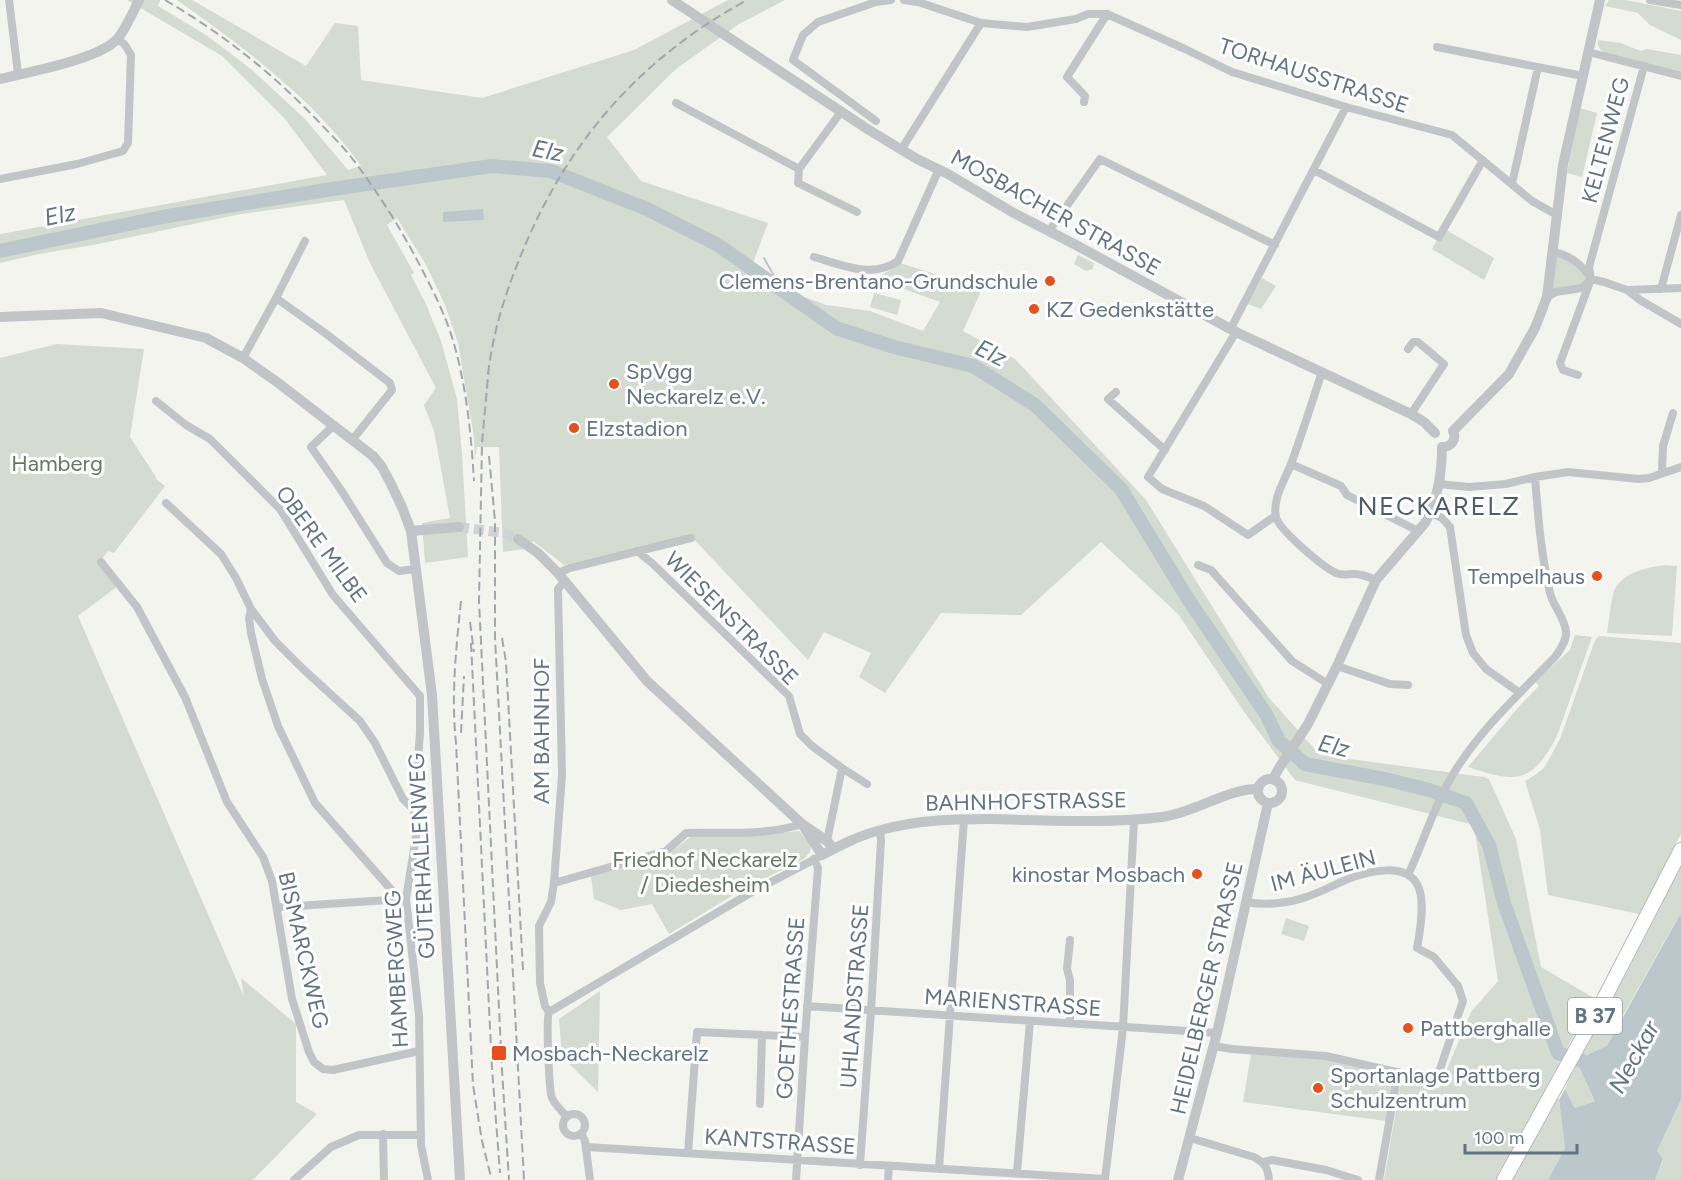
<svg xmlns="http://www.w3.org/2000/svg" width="1681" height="1180" font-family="Figtree,sans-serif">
<rect width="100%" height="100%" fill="#f4f4ef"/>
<path fill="#d4dbd0" d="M127 0H160L158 6 206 35 251 69 305 119 348 170 361 166C316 101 242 46 177 0H192L306 66 335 23 358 26 361 80 482 98 634 50 728 0H785L739 24 676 69 607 137 641 181 768 223 748 276 826 305 870 311 923 331 940 302 876 279 900 263 982 289 963 331 1015 359 1146 500 1269 698 1320 755 1484 777 1489 779 1516 839 1541 967 1594 998 1548 1084 1559 1100 1565 1148 1548 1180H1384L1401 1081 1439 1088 1471 1012 1498 981 1474 825 1295 780 1247 716 1178 614 1101 542 1021 615 941 613 885 693 859 677 871 653 824 632 808 660 690 535 564 565 533 541 525 549 503 552 499 447H477L475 459 474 437 458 343 445 305 425 263 397 218 387 225 414 273 411 275 426 304 441 341 457 399 462 454 468 557 425 563 422 523 450 518 434 431 424 405 436 388 370 263 344 200 241 214 93 245 39 254 0 263V234L327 175 285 119 222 56Z
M1609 0H1626L1681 11V40L1650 25 1638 13 1605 6Z
M1598 40 1621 43 1641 51 1647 49 1681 55V74L1606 54C1600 50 1597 47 1598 40Z
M1580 108 1597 113 1582 177 1567 173Z
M1443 228 1494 258 1484 280 1432 249Z
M1552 252 1562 253 1588 274 1582 288 1547 297Z
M1078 255 1094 263 1093 269 1086 271 1074 264Z
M1262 278 1276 286 1261 309 1248 304Z
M874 293 901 300 897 315 870 307Z
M57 344 144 349 130 437 156 477V479L165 486 114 553 108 551 102 559 122 583 78 616 244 997 241 978 296 1024V1102L317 1114 253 1180H0V358Z
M1666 565 1677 566 1672 636 1607 633C1609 620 1610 607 1613 594 1619 573 1647 567 1666 565Z
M1575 635 1592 637 1557 736C1532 784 1516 783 1468 767L1522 703 1539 686 1535 682 1570 650Z
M1599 636 1681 643V834L1639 914 1548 895 1540 830 1525 781 1535 775 1544 768 1560 739 1595 640Z
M799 831 811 845 810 852 804 859 745 888 669 934 652 904 621 910 594 899 591 876 669 853 693 835H757Z
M1681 867V916H1679L1674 924 1620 1021 1613 1018 1612 1021 1618 1025 1607 1047 1589 1054 1595 1101 1575 1108 1565 1089 1569 1079 1626 974Z
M1286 918 1309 926 1304 941 1281 934Z
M600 991 598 1092 562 1057 559 1019Z
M1251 1054 1326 1059 1394 1074 1386 1121 1243 1102Z
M1681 1100V1180H1655L1663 1160 1657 1151Z"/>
<path fill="#bcc7cc" d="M483 209 484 220 443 222V212Z
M1679 916H1681V1100L1657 1151 1663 1159 1655 1180H1548L1565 1148 1559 1100 1565 1089 1575 1108 1595 1101 1579 1066 1589 1054 1607 1046Z"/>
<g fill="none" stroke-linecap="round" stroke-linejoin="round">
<path stroke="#bcc7cc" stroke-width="2" d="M764 258 782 290"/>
<path stroke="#bcc7cc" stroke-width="14" d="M0 251 162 217 332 189 492 166 551 171 647 209 718 245 836 328 894 347 973 366 1035 405 1121 489 1188 599 1266 714 1279 741 1305 764 1385 779 1429 790 1466 803 1489 845 1504 903 1558 1053 1582 1061 1596 1071"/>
<path stroke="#d0d4d4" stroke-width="10" stroke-dasharray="10 5" stroke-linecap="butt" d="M459 527 504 533 518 539"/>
<g stroke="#b4b8bc" stroke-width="16">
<path id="primary" d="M1504 1180 1604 999 1681 850"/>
</g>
<path stroke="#c1c5c8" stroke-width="8" d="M9 0 18 74
M904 0 918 2 981 23 1027 27 1076 19 1088 14H1107L1185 49 1232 72 1346 107 1452 135 1532 201 1557 215
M1650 0 1681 5
M1437 47 1583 76
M1588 52 1681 76
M1084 102 1085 96 1067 77 1107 14
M676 103 799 169 841 112
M876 121 793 60 803 35 818 22 876 2 891 0
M901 150 981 23
M799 169 798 183 857 212
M1314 170 1439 237 1483 160
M0 179 77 164 123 151 128 143 131 55 125 45 118 39
M1512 184 1538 67
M1049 231 1100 159 1275 245
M1552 252C1568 254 1582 264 1591 279
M814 257C842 265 872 279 898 261L939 169
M1661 289 1681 215
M1627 290 1681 288
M1547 297 1556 292 1582 288 1591 279 1604 282 1627 290 1640 300 1681 324
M276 298 325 333 390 383 392 390 353 439
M1230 330 1346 107
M1236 332 1148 477 1162 489 1204 506 1248 535 1275 516
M1408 349 1413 342H1418L1444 364 1411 414
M243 358 276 298 305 241
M1322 372C1312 402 1302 434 1291 464 1285 480 1272 499 1276 517 1279 530 1323 567 1336 573 1342 576 1348 574 1354 574 1362 574 1369 577 1376 580
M1578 375 1563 370 1560 363 1591 279 1589 267 1644 66
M1116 392 1108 399 1165 450
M156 401 186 425 210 439 280 509 333 595 420 696
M334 425 311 447 341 490 387 563 399 571 415 569
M1291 464 1341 486 1347 495 1418 531
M1662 472 1663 446 1673 413
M1439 484 1469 487 1506 484 1535 477 1568 472 1639 479 1649 478 1681 467
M166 503 221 554 236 578 251 609 275 641 302 668 360 721 375 743 403 799 414 810
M1431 513 1442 518 1450 527 1466 635 1473 653 1486 669 1520 693
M637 551 653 564 789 696 800 734 812 746 842 768 827 841
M101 562 137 607 185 697 227 802 263 857 272 881 292 999 309 1052 314 1062 323 1069 333 1070 419 1051
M1198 565 1211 570 1292 661 1328 684
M558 573 570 568 691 538
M565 581 558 589 562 775 554 883 551 902 539 926 540 983 545 1006 549 1012C546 1019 549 1091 552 1098 555 1105 562 1111 567 1117
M251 609 249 618 251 633 262 679 278 726 315 803 395 894 406 899
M1337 666 1390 684 1408 685
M420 696V733L414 810 416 837 406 899 419 1015 421 1145 428 1180
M842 768 867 784
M1408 875C1424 841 1435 803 1455 771 1482 728 1520 693 1555 657 1560 650 1567 640 1566 632 1565 618 1553 606 1550 593 1541 555 1538 516 1535 477
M554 883 666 851 686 833C724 832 765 836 802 824
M277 908 281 907 404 899
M807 1006 1217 1033
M549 1012 752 892 819 857
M1070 1023V980L1067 969 1070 940
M1213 1046 1232 1049 1326 1056 1436 1081 1463 1001 1458 986 1434 957 1417 948C1420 932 1426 899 1417 884 1405 863 1371 871 1353 877 1337 883 1322 892 1306 897 1290 903 1263 906 1247 902
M760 1104 762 1035
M563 1125a11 11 0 1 1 22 0a11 11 0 1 1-22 0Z
M581 1133 585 1141 590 1180
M383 1134 384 1180
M1190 1138 1254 1157C1265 1163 1268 1168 1269 1180
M587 1147 1105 1179 1123 1028 1134 820
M688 1153 697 1032 805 1037
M1264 1162 1272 1160 1326 1170 1358 1180
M860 1165 871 1011 881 840 880 830
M939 1169 964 819
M1017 1172 1030 1021
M294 1180 331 1147 359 1135H421
M796 1180 805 1037 818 868 814 859
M888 1180 889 1166
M1379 1180 1398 1072"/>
<path stroke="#c1c5c8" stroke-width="10" d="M672 0 869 130 917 159 948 174 1012 212 1076 245 1236 332 1411 414 1424 422 1435 433
M0 79C27 72 103 59 119 37 127 26 133 12 139 0
M0 317 101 313 206 338 243 358 277 382 373 456 382 467 391 484 402 507 411 531 432 695 460 1180
M1453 431 1509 374 1535 328 1547 297 1563 165 1600 0
M1442 447C1451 447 1457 440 1453 431
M411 531 459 527
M518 539 538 553 558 573 647 681 802 824 827 841 834 849
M1258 791a12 12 0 1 1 24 0a12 12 0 1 1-24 0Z
M1273 779 1279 768 1308 724 1337 666 1376 580 1425 523C1438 499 1442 474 1442 447
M802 824 822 855C841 845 860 835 881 830 917 820 953 819 989 819 1047 820 1106 824 1162 817 1194 813 1229 788 1258 789
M1178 1180 1217 1033 1268 803"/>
<use href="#primary" stroke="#fff" stroke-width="14"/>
<path stroke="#a1a7ad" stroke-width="2" stroke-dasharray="9 4.5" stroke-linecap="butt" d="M165 0C223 34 271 72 317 120 328 132 341 144 351 157 375 188 396 221 415 256 428 281 442 307 451 334 466 381 471 432 474 481
M489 366 482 443 479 601 502 1070 509 1180
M488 374C493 332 505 294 521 255 567 142 639 59 747 0
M489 456 495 521V638L524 1180
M461 601C456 649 451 695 456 743L473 1085 482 1141 491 1177
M470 622 474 652
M502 638 506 662 523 970
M471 643 492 1068 500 1173
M461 733 464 676"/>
</g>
<g fill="#e94f1a" stroke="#fff" stroke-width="2">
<circle cx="1050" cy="281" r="6"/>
<circle cx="1034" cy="309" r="6"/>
<circle cx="614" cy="384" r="6"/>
<circle cx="574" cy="428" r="6"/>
<circle cx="1597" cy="576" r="6"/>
<circle cx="1197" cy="874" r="6"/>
<circle cx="1408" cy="1028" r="6"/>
<rect x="491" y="1045" width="16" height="16" rx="3"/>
<circle cx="1318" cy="1088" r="6"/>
</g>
<g text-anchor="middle" stroke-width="6" stroke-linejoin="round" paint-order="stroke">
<rect fill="#fff" stroke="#919da8" stroke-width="1.5" x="1568" y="998" width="54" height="36" rx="4.5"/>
<g font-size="21" font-weight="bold" fill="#627382">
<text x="1595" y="1023">B 37</text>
</g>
<g font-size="22" fill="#627382" stroke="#fff">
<text transform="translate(1314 75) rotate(18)" y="8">TORHAUSSTRASSE</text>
<text transform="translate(1605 140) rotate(-75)" y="8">KELTENWEG</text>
<text transform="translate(1056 212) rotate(29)" y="8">MOSBACHER STRASSE</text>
<text transform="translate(322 544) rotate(54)" y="8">OBERE MILBE</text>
<text transform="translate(732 618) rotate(45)" y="8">WIESENSTRASSE</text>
<text transform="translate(541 731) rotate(-90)" y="8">AM BAHNHOF</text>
<text transform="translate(1026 801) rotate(-1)" y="8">BAHNHOFSTRASSE</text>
<text transform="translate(421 856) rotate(-93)" y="8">GÜTERHALLENWEG</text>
<text transform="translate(1323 870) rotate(-15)" y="8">IM ÄULEIN</text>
<text transform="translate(304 950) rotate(77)" y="8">BISMARCKWEG</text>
<text transform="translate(396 969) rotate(-93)" y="8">HAMBERGWEG</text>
<text transform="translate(1206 988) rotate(-77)" y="8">HEIDELBERGER STRASSE</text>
<text transform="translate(854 996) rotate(-86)" y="8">UHLANDSTRASSE</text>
<text transform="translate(1013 1002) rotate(4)" y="8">MARIENSTRASSE</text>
<text transform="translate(790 1008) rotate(-86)" y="8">GOETHESTRASSE</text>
<text transform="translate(780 1141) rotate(4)" y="8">KANTSTRASSE</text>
</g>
<g font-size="22" fill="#627382" stroke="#fff" text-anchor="start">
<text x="1038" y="289" text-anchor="end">Clemens-Brentano-Grundschule</text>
<text x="1046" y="317">KZ Gedenkstätte</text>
<text x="626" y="379">SpVgg<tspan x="626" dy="25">Neckarelz e.V.</tspan></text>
<text x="586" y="436">Elzstadion</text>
<text x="1585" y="584" text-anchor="end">Tempelhaus</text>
<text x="1185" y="882" text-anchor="end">kinostar Mosbach</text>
<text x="1420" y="1036">Pattberghalle</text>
<text x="512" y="1061">Mosbach-Neckarelz</text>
<text x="1330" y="1083">Sportanlage Pattberg<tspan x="1330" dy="25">Schulzentrum</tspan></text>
</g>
<g font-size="22" fill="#657961" stroke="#fff">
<text x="57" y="471">Hamberg</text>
<text x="705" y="867">Friedhof Neckarelz<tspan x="705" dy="25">/ Diedesheim</tspan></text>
</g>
<g font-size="24" font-style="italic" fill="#5d767f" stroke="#fff">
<text transform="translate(548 151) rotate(11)" y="8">Elz</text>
<text transform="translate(60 215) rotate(-12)" y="8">Elz</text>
<text transform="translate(991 353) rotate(26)" y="8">Elz</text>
<text transform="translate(1334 746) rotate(14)" y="8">Elz</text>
<text transform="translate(1634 1057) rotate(-61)" y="8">Neckar</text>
</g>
<g font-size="26" letter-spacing="1.5" fill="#505c67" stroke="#fff">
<text x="1439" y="515">NECKARELZ</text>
</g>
</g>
<path d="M1465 1144v9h112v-9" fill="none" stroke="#627382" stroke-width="3"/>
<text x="1474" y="1144" font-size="18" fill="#627382" stroke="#ffffff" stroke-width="4.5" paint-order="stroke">100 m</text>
</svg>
